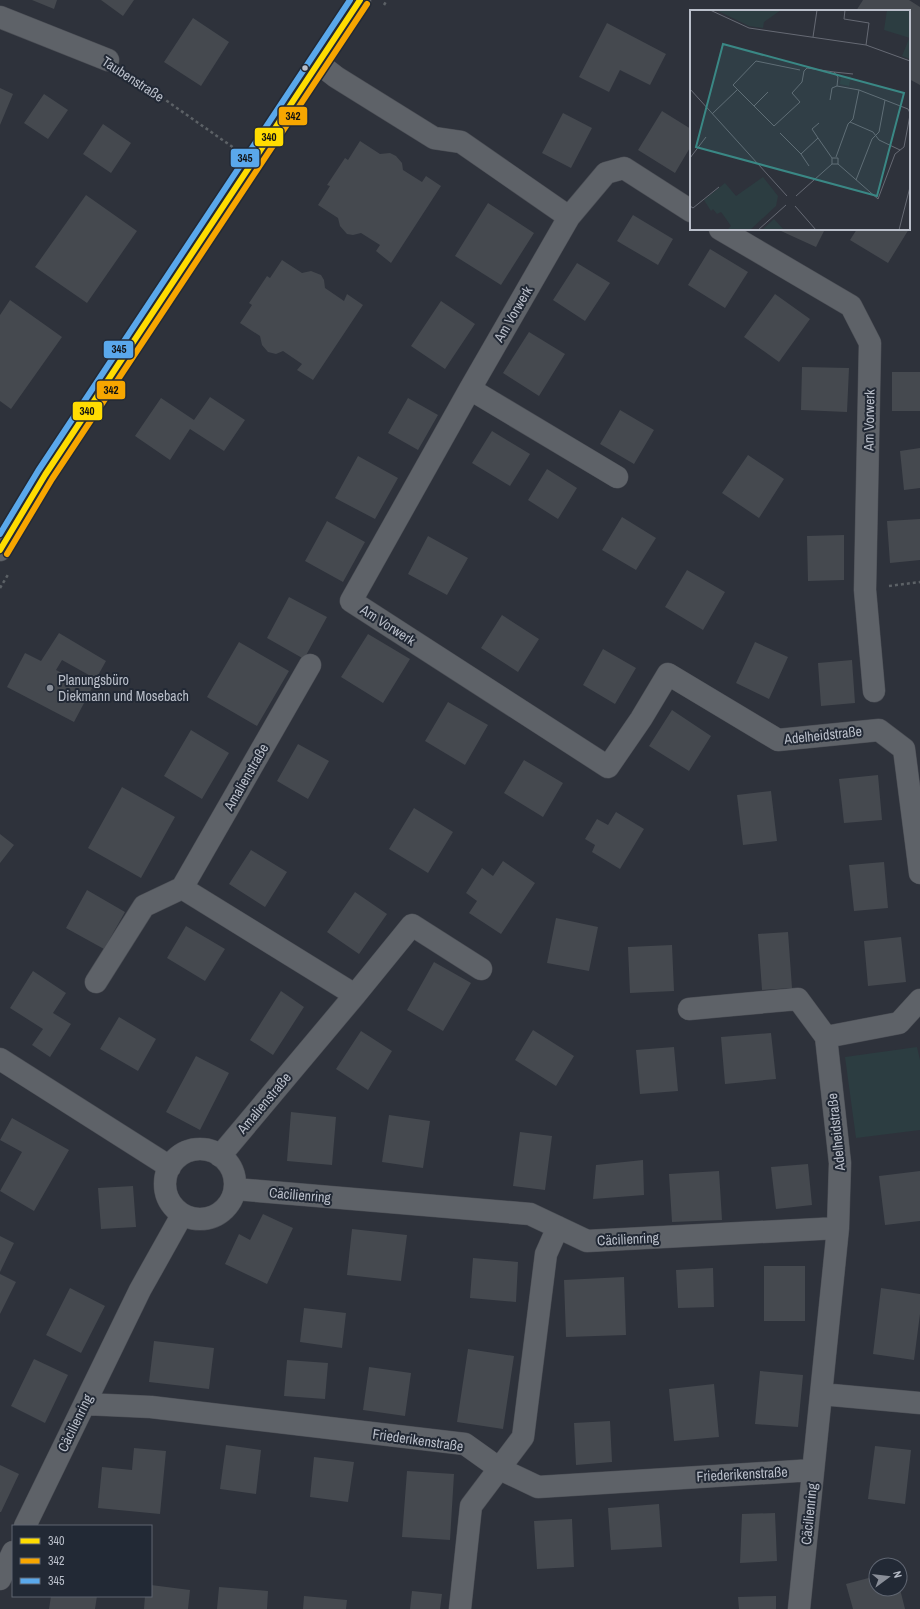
<svg xmlns="http://www.w3.org/2000/svg" width="920" height="1609" font-family="'Archivo Narrow',sans-serif">
<rect width="100%" height="100%" fill="#2e323b"/>
<path fill="#2c3d41" d="M917 1047 920 1060V1130L856 1138 845 1057Z"/>
<path fill="#45494f" d="M32 0H57L54 9Z
M101 0H134L123 16Z
M863 0H909L920 7V85L909 79V11H856Z
M193 18 229 42 201 86 164 62Z
M607 23 666 54 650 85 620 70 609 92 579 77Z
M0 88 13 94 0 125Z
M44 94 68 110 48 139 24 123Z
M662 111 691 129V146L675 173 638 150Z
M563 113 592 128 571 168 542 153Z
M103 124 131 143 111 173 83 154Z
M360 141 380 154 390 153 396 156 402 163 403 170 422 182 426 176 441 186 391 263 376 251 380 245 361 233 353 235 347 234 340 226 338 218 318 205 330 186 327 185 345 158 348 160Z
M86 195 137 231 87 303 35 267Z
M488 203 534 233 501 285 455 256Z
M633 215 673 239 658 265 617 241Z
M782 229H825L816 247 781 231Z
M857 229H909L888 263 850 240Z
M710 249 748 272 725 308 688 285Z
M282 260 302 273 311 271 321 275 324 280 325 288 344 301 347 294 363 305 313 380 297 370 302 364 283 351 276 354 268 352 262 345 260 336 240 323 252 305 249 303 267 276 270 278Z
M577 263 610 283 585 321 553 300Z
M775 294 810 319 779 362 744 337Z
M10 300 62 337 11 409 0 401V315Z
M441 301 475 324 445 369 411 346Z
M529 332 565 354 539 396 503 373Z
M802 367 849 368 847 412 801 410Z
M892 372H920V411H892Z
M210 397 245 420 224 451 190 429 170 460 135 436 161 398 194 420Z
M408 398 438 415 418 450 388 433Z
M620 410 654 430 634 464 600 444Z
M492 431 530 454 510 486 472 463Z
M920 448V488L904 490 900 451Z
M748 455 784 479 759 518 722 493Z
M358 456 398 478 375 519 335 498Z
M547 469 577 488 558 519 528 500Z
M622 517 656 538 636 570 602 550Z
M920 519V560L890 563 887 521Z
M327 521 365 542 343 582 305 561Z
M844 535V580L808 581 807 536Z
M428 536 468 558 447 595 408 574Z
M687 570 725 592 703 630 665 607Z
M289 597 327 617 304 659 267 638Z
M502 615 539 639 518 672 481 648Z
M59 633 106 661 96 679 62 660 56 670 92 688 74 722 7 687 25 653 41 661Z
M368 634 410 659 383 703 341 677Z
M239 642 289 671 257 726 207 697Z
M755 642 788 657 769 699 736 683Z
M603 649 636 668 615 704 583 685Z
M852 660 855 703 821 706 818 663Z
M448 702 488 725 465 765 425 741Z
M672 710 711 736 689 771 649 746Z
M191 730 229 753 202 799 164 776Z
M298 744 329 761 308 799 277 781Z
M524 760 563 783 543 817 504 793Z
M878 775 882 820 844 823 839 779Z
M122 787 175 817 141 878 88 848Z
M771 791 777 841 743 845 737 795Z
M414 808 453 832 428 873 389 849Z
M616 812 644 829 620 869 592 852 595 845 585 839 597 819 608 825Z
M0 834 14 845 0 863Z
M251 850 287 872 265 907 229 884Z
M503 861 535 883 501 934 469 913 477 901 466 893 482 868 493 876Z
M884 862 888 908 854 911 849 865Z
M87 890 125 912 104 949 66 928Z
M355 892 387 914 359 954 327 932Z
M556 918 598 927 589 971 547 963Z
M186 926 225 949 205 981 167 958Z
M788 932 792 988 762 990 758 934Z
M901 937 906 982 868 986 864 941Z
M672 945 674 991 630 993 628 947Z
M434 962 471 983 443 1031 407 1010Z
M33 971 66 993 53 1013 71 1024 50 1057 32 1045 43 1029 10 1008Z
M281 991 304 1007 273 1055 250 1040Z
M119 1017 156 1039 138 1071 100 1049Z
M533 1030 574 1056 556 1086 515 1060Z
M361 1031 392 1051 368 1090 336 1069Z
M771 1033 776 1079 725 1084 721 1037Z
M674 1047 678 1091 640 1094 636 1050Z
M196 1056 229 1073 200 1130 166 1112Z
M291 1112 336 1117 332 1165 287 1161Z
M389 1115 430 1121 423 1168 382 1162Z
M12 1118 69 1150 34 1211 0 1191 22 1152 0 1140Z
M520 1132 552 1136 545 1190 513 1186Z
M643 1160 644 1195 593 1199 596 1165Z
M808 1164 812 1205 776 1209 771 1167Z
M719 1171 722 1220 672 1222 669 1174Z
M920 1171V1221L885 1225 879 1176Z
M133 1186 136 1227 101 1229 98 1188Z
M263 1214 293 1228 267 1284 225 1264 239 1234 250 1240Z
M352 1229 407 1235 401 1281 347 1275Z
M0 1236 14 1243 0 1272Z
M473 1258 518 1262 516 1302 470 1298Z
M764 1266H805V1321H764Z
M713 1268 714 1307 678 1308 676 1270Z
M0 1274 16 1282 0 1314Z
M624 1277 626 1335 566 1337 564 1280Z
M70 1288 105 1306 81 1353 46 1335Z
M881 1288 920 1294V1314L914 1360 873 1354Z
M304 1308 346 1313 342 1348 300 1342Z
M154 1341 214 1348 209 1389 149 1382Z
M468 1349 514 1356 503 1429 457 1422Z
M34 1359 68 1375 45 1423 11 1406Z
M287 1360 328 1363 325 1399 284 1396Z
M369 1367 411 1373 405 1416 363 1410Z
M760 1371 803 1375 798 1427 755 1424Z
M714 1384 719 1437 674 1441 669 1389Z
M610 1421 612 1462 576 1465 574 1423Z
M226 1445 261 1450 256 1494 220 1489Z
M875 1446 911 1450 905 1504 868 1499Z
M134 1448 166 1451 160 1514 98 1508 102 1467 132 1470Z
M314 1457 354 1462 348 1502 310 1497Z
M0 1465 19 1474 1 1512H0Z
M407 1471 454 1474 450 1540 402 1537Z
M659 1504 662 1547 611 1550 608 1508Z
M775 1513 777 1561 740 1563 742 1514Z
M572 1519 574 1567 537 1569 534 1521Z
M876 1576V1589H900L905 1609H853L846 1584Z
M151 1585 190 1590 188 1609H144L145 1596H151Z
M219 1587 268 1591 267 1609H217Z
M412 1591 442 1594 440 1609H410Z
M51 1596H97L95 1609H49Z
M304 1596 347 1600 346 1609H303Z
M776 1596V1609H739L738 1597Z"/>
<g fill="none" stroke-linecap="round" stroke-linejoin="round">
<g stroke="#4a4d54" stroke-width="23">
<path id="minor" d="M0 17 108 60
M318 63 336 77 434 138 461 142 569 217
M691 211 624 168 606 173 569 217 470 389 351 601 608 767 641 719 668 674 778 740 879 730 904 749 920 873
M720 229 851 306 870 343 865 590 874 691
M470 389 617 477
M182 888 310 665
M96 982 144 906 182 888 355 995 220 1156
M355 995 412 925 481 969
M689 1009 798 999 826 1037
M0 1059 170 1167
M165 1184a35 35 0 1 1 70 0a35 35 0 1 1-70 0Z
M235 1189 530 1214 587 1241 838 1228 799 1609
M838 1228 840 1163 826 1037 899 1023 920 1000
M821 1394 920 1403
M85 1404 151 1407 465 1444 500 1469 538 1487 813 1470
M25 1526 140 1290 182 1215
M0 1579 13 1552
M460 1609 471 1506 523 1437 546 1254 558 1227"/>
</g>
<g stroke="#4a4d54" stroke-width="23">
<path id="tertiary" d="M0 550 45 475 360 0"/>
</g>
<path stroke="#5c6166" stroke-width="2.5" stroke-dasharray="3 3" stroke-linecap="butt" d="M384 5 387 0
M127 73 234 148
M889 586 920 582
M0 588 9 573"/>
<use href="#minor" stroke="#5e6268" stroke-width="22"/>
<use href="#tertiary" stroke="#5e6268" stroke-width="22"/>
<g stroke="#222935" stroke-width="9">
<path id="bus-1" d="M0 550 45 475 360 0"/>
</g>
<g stroke="#222935" stroke-width="9">
<path id="bus-2" d="M7 554 52 479 367 4"/>
</g>
<g stroke="#222935" stroke-width="9">
<path id="bus-3" d="M0 534 38 471 350 0"/>
</g>
<use href="#bus-1" stroke="#ffdc01" stroke-width="6"/>
<use href="#bus-2" stroke="#f7a600" stroke-width="6"/>
<use href="#bus-3" stroke="#5aa8eb" stroke-width="6"/>
</g>
<circle fill="#babfca" stroke="#222935" stroke-width="1.5" cx="305" cy="68" r="3.5"/>
<circle fill="#898e98" stroke="#222935" stroke-width="1.5" cx="50" cy="688" r="4"/>
<g text-anchor="middle" stroke-width="4" stroke-linejoin="round" paint-order="stroke">
<g font-size="14" fill="#babfca" stroke="#222935">
<text transform="translate(133 79) rotate(33)" y="5">Taubenstraße</text>
<text transform="translate(513 314) rotate(-60)" y="5">Am Vorwerk</text>
<text transform="translate(869 420) rotate(-89)" y="5">Am Vorwerk</text>
<text transform="translate(388 625) rotate(33)" y="5">Am Vorwerk</text>
<text transform="translate(823 735) rotate(-6)" y="5">Adelheidstraße</text>
<text transform="translate(246 777) rotate(-60)" y="5">Amalienstraße</text>
<text transform="translate(264 1103) rotate(-50)" y="5">Amalienstraße</text>
<text transform="translate(836 1132) rotate(-96)" y="5">Adelheidstraße</text>
<text transform="translate(300 1195) rotate(5)" y="5">Cäcilienring</text>
<text transform="translate(628 1239) rotate(-3)" y="5">Cäcilienring</text>
<text transform="translate(75 1423) rotate(-64)" y="5">Cäcilienring</text>
<text transform="translate(418 1440) rotate(8)" y="5">Friederikenstraße</text>
<text transform="translate(742 1474) rotate(-3)" y="5">Friederikenstraße</text>
<text transform="translate(809 1514) rotate(-84)" y="5">Cäcilienring</text>
</g>
<g font-size="14" fill="#babfca" stroke="#222935" text-anchor="start">
<text x="58" y="685">Planungsbüro<tspan x="58" dy="16">Diekmann und Mosebach</tspan></text>
</g>
</g>
<g transform="translate(690 10)">
<rect width="220" height="220" fill="#2e323b"/>
<path d="M26 0H91L74 12 73 18 59 16ZM197 0H220V28L194 20ZM219 29H220V49L212 46ZM151 66H161L159 76 150 74ZM73 167 88 186 86 196 60 220H37L41 216 34 206 31 202 27 204 23 199 21 201 14 190 35 173 46 186ZM84 209 94 220H72Z" fill="#2c3d41"/>
<path fill="none" stroke="#666a74" stroke-width="1" d="M20 0 59 18 176 35 220 51M155 0 154 9 179 13 176 35M123 27 127 0M110 60 66 51 43 75 84 116 110 92 102 83 112 72 114 61 117 58 144 62 148 67 147 76 169 80M144 62 163 64M0 79 97 186M140 90 142 78 147 76M64 96 78 82M22 104 47 80M160 112 183 122 189 130 210 140M90 123 111 144M128 128 122 119 129 113M146 147 158 114 163 109 169 80 218 99 220 103M0 148 16 127M148 154 188 189 205 144 214 137 220 105M119 156 111 144 128 128 142 148M166 170 182 129 189 122 195 90M106 186 142 154H148V148H142V154M0 196 3 198 29 177M105 196 126 220M68 220 96 195M209 220 220 177"/>
<path fill="#3a8885" fill-opacity="0.15" stroke="#3a8885" stroke-width="2" d="M33 34 214 83 187 186 6 137Z"/>
<rect width="220" height="220" fill="none" stroke="#babfca" stroke-width="2"/>
</g>
<g stroke="#222935" stroke-width="1.5">
<rect x="278" y="106" width="30" height="20" rx="4" fill="#f7a600"/>
<rect x="254" y="127" width="30" height="20" rx="4" fill="#ffdc01"/>
<rect x="230" y="148" width="30" height="20" rx="4" fill="#5aa8eb"/>
<rect x="103" y="340" width="31" height="19" rx="4" fill="#5aa8eb"/>
<rect x="96" y="380" width="30" height="20" rx="4" fill="#f7a600"/>
<rect x="72" y="401" width="31" height="20" rx="4" fill="#ffdc01"/>
</g>
<g font-size="11" text-anchor="middle" font-weight="bold" fill="#111">
<text x="293" y="120">342</text>
<text x="269" y="141">340</text>
<text x="245" y="162">345</text>
<text x="119" y="353">345</text>
<text x="111" y="394">342</text>
<text x="87" y="415">340</text>
</g>
<rect x="12" y="1525" width="140" height="72" fill="#222935" stroke="#5f6571"/>
<rect x="20" y="1538" width="20" height="6" fill="#ffdc01" stroke="#5f6571"/>
<text x="48" y="1545" font-size="12" fill="#babfca">340</text>
<rect x="20" y="1558" width="20" height="6" fill="#f7a600" stroke="#5f6571"/>
<text x="48" y="1565" font-size="12" fill="#babfca">342</text>
<rect x="20" y="1578" width="20" height="6" fill="#5aa8eb" stroke="#5f6571"/>
<text x="48" y="1585" font-size="12" fill="#babfca">345</text>
<g transform="translate(888 1577) rotate(75)"><circle r="19" fill="#222935" stroke="#5f6571"/>
<path d="M0-3L7 15L0 10L-7 15Z" fill="#898e98"/>
<text y="-6" font-size="11" font-weight="bold" text-anchor="middle" fill="#babfca">N</text>
</g>
</svg>
